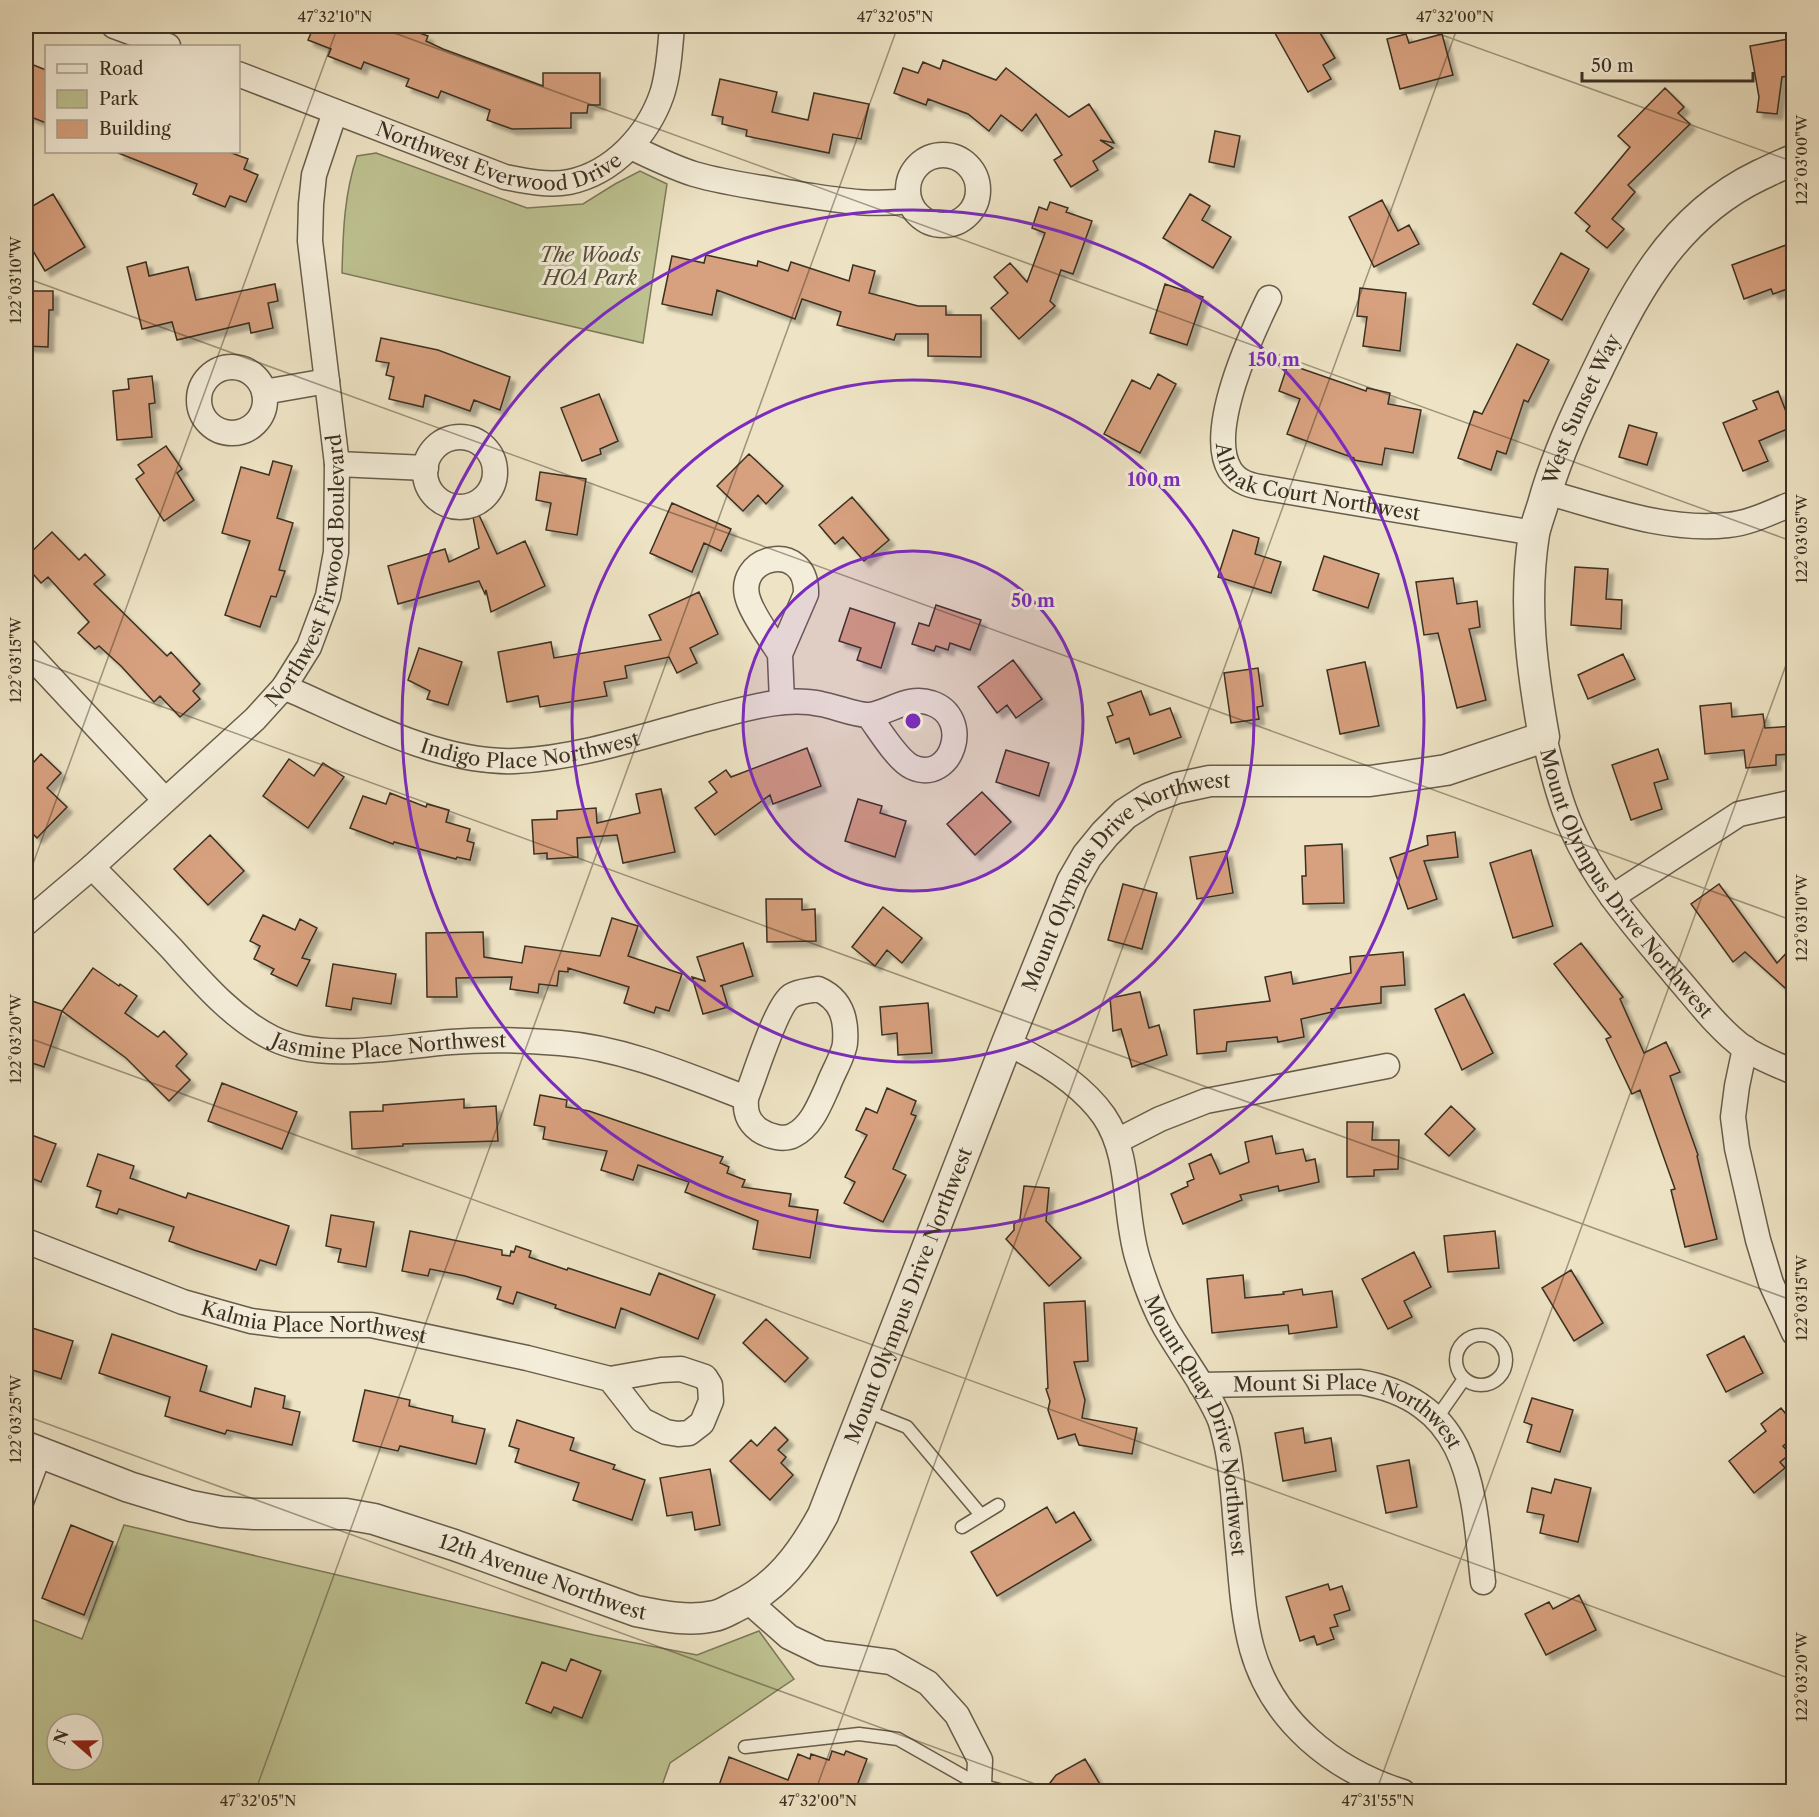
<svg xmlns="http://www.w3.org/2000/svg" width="1819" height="1817" font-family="'Libre Caslon Text',serif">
<defs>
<filter id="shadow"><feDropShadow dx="5.5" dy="5.5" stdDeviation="1.5" flood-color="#0004"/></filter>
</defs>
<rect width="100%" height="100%" fill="#eee4c5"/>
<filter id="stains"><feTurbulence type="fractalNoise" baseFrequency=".00333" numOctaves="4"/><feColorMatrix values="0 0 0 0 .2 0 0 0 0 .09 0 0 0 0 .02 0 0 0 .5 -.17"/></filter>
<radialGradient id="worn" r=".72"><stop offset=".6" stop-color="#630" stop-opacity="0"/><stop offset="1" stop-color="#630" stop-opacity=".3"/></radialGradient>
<path fill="#bec291" stroke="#7c795a" stroke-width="1.5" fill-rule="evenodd" d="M376 153 527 208 583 204 615 184 640 171 667 184 643 343 342 273C343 232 344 195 357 156Z
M124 1525 594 1635 697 1655 759 1631 794 1679 670 1763 660 1791H26V1617L82 1639ZM57 1724H93V1760H57Z"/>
<path fill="#d7a07e" stroke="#3b3022" stroke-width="1.5" filter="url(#shadow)" d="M314 26H386L407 33 408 29 428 36 426 41 443 49 543 86V73H600V105H588L587 113H571V128L512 129 487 120 490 110 441 91 438 98 406 86 409 79 364 62 361 69 328 56 331 49 308 40Z
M1271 26H1316L1335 58 1323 65 1331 79 1308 92Z
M1406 34 1409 43 1442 34 1453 75 1400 89 1387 39Z
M1794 38V75L1782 77 1777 114 1757 112 1759 97 1750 46Z
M943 60 996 80 1006 68 1069 117 1089 104 1114 143 1100 140 1113 148 1093 161 1098 170 1071 187 1054 160 1062 155 1036 114 1022 131 1001 115 989 131 968 114 928 99 926 105 894 93 903 68 918 73 923 62 940 69Z
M26 62 46 70V123L26 115Z
M720 79 777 92 772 112 808 120 814 93 869 104 861 139 833 134 829 153 746 136 747 130 722 124 723 117 712 115Z
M1665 88 1684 107 1678 113 1690 124 1628 185 1635 192 1612 219 1624 229 1607 248 1586 231 1590 226 1575 213 1630 147 1618 136Z
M1215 131 1240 136 1234 167 1209 162Z
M118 152H229L248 159 244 169 258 175 246 202 230 196 225 207 193 194 197 184 118 153Z
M53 194 85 247 45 271 26 239V210Z
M1190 194 1210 206 1202 220 1231 237 1213 268 1163 238Z
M1382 200 1398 231 1409 225 1419 244 1374 267 1349 217Z
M1050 202 1068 208 1066 212 1092 221 1073 274 1061 270 1050 301 1055 306 1019 339 991 308 1008 293 994 277 1010 263 1027 282 1045 233 1032 228 1039 207 1047 210Z
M1786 245 1794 264 1786 268 1793 287 1773 294 1771 289 1744 299 1732 265Z
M1561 253 1589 269 1562 320 1533 304Z
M706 255 757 266 758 261 788 271 791 262 849 281 853 265 875 271 869 293 918 306H946V315H981V357L928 356V334H896L894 340 837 325 841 312 802 299 795 319 717 290 712 315 662 304 672 256 704 263Z
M146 262 149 276 188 267 196 300 275 284 278 301 268 303 273 328 251 333 249 323 177 340 172 322 142 329 127 267Z
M1165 284 1203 297 1187 345 1150 333Z
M1360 288 1406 293 1400 351 1363 346 1367 317 1357 316Z
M26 291H53V310H49L48 347 26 346Z
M381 338 438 350 510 377 500 410 474 400 470 411 425 395 423 407 389 399 394 377 386 375 389 363 376 361Z
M1517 344 1549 360 1528 402 1524 400 1506 454 1497 451 1491 470 1458 458 1474 411 1482 414Z
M1288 364 1366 391 1367 388 1390 393 1388 404 1421 410 1413 453 1385 448 1382 465 1354 460V458L1287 434 1300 399 1279 391Z
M1158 374 1176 384 1140 453 1104 434 1132 380 1150 389Z
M152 376 155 403 149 404 152 437 117 440 113 391 129 389 128 379Z
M1778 391 1792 427 1759 441 1768 461 1743 471 1723 423 1757 409 1753 401Z
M599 394 618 441 600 449 601 454 582 461 561 408Z
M1629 425 1657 433 1647 465 1619 457Z
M166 446 182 469 177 473 194 500 164 521 136 479 144 473 138 465Z
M749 454 783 486 766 504 758 495 743 511 717 486Z
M273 461 292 466 277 518 293 523 279 570 285 571 276 597 271 596 260 627 225 615 250 541 222 533 241 467 269 475Z
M540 472 586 479 577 535 546 530 551 503 536 500Z
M852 497 889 540 864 561 843 537 835 544 819 525Z
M672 503 731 529 721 551 704 543 692 572 650 553Z
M479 515 497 554 525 541 545 586 491 612 486 590 485 594 479 581 398 604 388 566 445 549 449 562 479 548 473 517Z
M1233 530 1259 538 1255 554 1281 562 1271 593 1218 577Z
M52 532 79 560 85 554 105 575 94 584 167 656 171 652 200 684 193 691 200 699 180 717 160 696 154 702 121 666 99 646 95 649 78 633 89 622 48 577 41 583 26 566V557Z
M1324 556 1379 574 1368 608 1313 590Z
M1575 567 1608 569 1606 599 1622 600 1621 629 1571 625Z
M1453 578 1457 604 1477 601 1480 627 1469 629 1486 700 1457 708 1438 633 1424 635 1416 582Z
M699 592 718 634 690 648 697 663 677 673 669 657 625 666 627 678 604 682 607 696 540 707 538 696 507 702 498 652 551 642 554 658 661 640 649 615Z
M936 605 981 620 970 650 950 643 948 650 936 646 934 651 912 644 919 623 929 626Z
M850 608 895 623 881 668 857 660 861 648 839 641Z
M419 648 462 662 448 705 427 699 430 691 408 680Z
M1623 654 1635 679 1588 699 1578 675Z
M1013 660 1042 699 1016 718 1007 705 997 713 978 687Z
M1365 662 1379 726 1340 734 1327 670Z
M1258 668 1263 706 1257 707 1259 719 1231 723 1224 673Z
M1141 691 1150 715 1170 708 1181 737 1134 754 1129 738 1116 743 1107 717 1113 715 1108 703Z
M1731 703 1732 717 1763 714 1765 728 1794 726V754L1776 755V765L1746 768 1744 750 1705 754 1700 706Z
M807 748 821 786 773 804 770 795 715 835 695 808 717 792 709 782 726 770 731 777Z
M1658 749 1668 779 1654 783 1662 809 1631 820 1612 765Z
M1006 750 1049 763 1039 796 996 782Z
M41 754 61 773 47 788 67 807 37 838 26 827V771Z
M289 759 314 776 323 763 344 777 308 828 263 796Z
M661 789 675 852 623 863 617 835 577 838 578 857 547 859V853L534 854 532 820 557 819V811L596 808 597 823 640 813 636 794Z
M982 792 1011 822 975 855 947 824Z
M390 793 426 807 427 804 449 810 446 822 470 829 467 841 474 843 470 860 457 857 456 859 394 842 393 844 350 828 363 796 386 804Z
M858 799 882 806 880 813 906 821 895 857 845 841Z
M1455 832 1458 857 1424 861 1437 899 1408 909 1390 858 1428 845 1427 836Z
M210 835 244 871 208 905 174 869Z
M1342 844 1344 903 1303 904 1302 876H1306L1305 846Z
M1531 850 1553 926 1513 938 1490 863Z
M1226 851 1233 893 1197 899 1190 857Z
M1123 884 1157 893 1142 949 1108 940Z
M1719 884 1777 963 1794 945V996L1745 952 1733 962 1691 904Z
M766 899H802V910L815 909 816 941 767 942Z
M883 907 922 938 902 963 887 950 875 966 852 947Z
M263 915 295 930 300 919 317 928 302 958 310 960 297 986 271 974 274 969 254 959 260 946 250 941Z
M612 918 638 926 628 956 682 974 669 1011 656 1007 654 1013 624 1003 629 987 568 968V972L559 971 557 986 539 984 538 993 510 989 512 977 456 978 457 997H427L426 933 483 932 484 957 522 963 525 946 600 956Z
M743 943 753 976 720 986H722L728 1007 703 1014 692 977 705 981 697 957Z
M1581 943 1623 997 1620 999 1644 1053 1666 1042 1680 1072 1670 1076 1698 1155 1697 1156 1717 1239 1685 1247 1671 1190 1675 1189 1640 1090 1632 1094 1606 1039 1611 1037 1554 964Z
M1403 952 1405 985 1381 987V1003L1331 1009 1332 1012 1301 1019 1304 1037 1278 1042 1277 1037 1227 1042 1226 1051 1197 1054 1194 1010 1270 1001 1265 977 1291 972 1293 984 1351 973 1350 957Z
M333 964 396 974 391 1004 353 998 351 1010 326 1006Z
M93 968 119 986 120 984 137 996 125 1013 158 1037 164 1031 187 1054 176 1066 190 1080 169 1101 126 1058 62 1011Z
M1140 992 1149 1028 1159 1025 1167 1055 1132 1067 1121 1029 1113 1031 1110 998Z
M1464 994 1493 1053 1462 1070 1435 1009Z
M26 999 62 1011 44 1067 26 1061Z
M928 1003 932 1053 898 1055 897 1033 882 1035 880 1007Z
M222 1083 297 1112 282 1149 208 1121Z
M887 1088 916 1101 911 1114 916 1116 893 1169 906 1175 883 1222 844 1203 855 1182 845 1177 867 1135 856 1130 866 1108 877 1113Z
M540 1095 567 1100 566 1107 589 1111 723 1157 720 1163 729 1167 727 1173 745 1180 742 1187 791 1194 789 1206 818 1210 810 1258 753 1249 758 1221 685 1192 689 1182 638 1165 633 1180 601 1170 607 1151 543 1139 545 1127 534 1125Z
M464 1099V1108L496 1106 498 1141 403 1144V1146L352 1149 350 1112 383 1111V1105Z
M1451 1106 1475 1129 1449 1156 1425 1134Z
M1347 1122H1373L1372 1140H1399L1398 1169 1374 1170V1176L1347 1177Z
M26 1133 56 1144 41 1182 26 1176Z
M1272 1136 1276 1154 1303 1149 1306 1161 1315 1159 1319 1182 1279 1191 1278 1186 1240 1195 1242 1200 1183 1224 1171 1194 1188 1186 1187 1182 1194 1179 1189 1164 1211 1154 1220 1174 1249 1162 1245 1142Z
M98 1154 134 1166 130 1178 186 1198 188 1193 289 1226 276 1265 260 1260 256 1270 194 1250 169 1241 174 1227 119 1209 117 1214 96 1207 101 1191 87 1186Z
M1024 1186 1049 1188 1046 1221 1081 1258 1049 1286 1006 1239 1014 1230V1224L1020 1219Z
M331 1215 374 1222 366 1267 338 1262 341 1249 326 1246Z
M410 1231 502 1250V1255L510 1256 511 1251 514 1252 516 1246 531 1251 529 1257 567 1270 568 1268 650 1295 659 1273 715 1295 698 1339 621 1308 615 1328 555 1308 556 1305 517 1292 513 1304 497 1299 501 1287 465 1276 430 1269 428 1276 402 1271Z
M1495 1231 1499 1268 1448 1272 1444 1236Z
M1414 1252 1431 1287 1404 1301 1412 1317 1388 1329 1362 1279Z
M1571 1270 1603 1323 1574 1341 1542 1288Z
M1243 1275 1245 1298 1284 1294 1283 1292 1302 1289 1303 1295 1332 1291 1337 1327 1289 1334 1288 1325 1212 1333 1207 1279Z
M1085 1301 1088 1361 1074 1362 1085 1400 1082 1418 1137 1428 1132 1454 1079 1445 1075 1434 1058 1439 1048 1410 1050 1401 1046 1389 1048 1388 1044 1303Z
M766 1319 808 1358 785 1382 743 1343Z
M26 1326 73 1341 61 1379 26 1368Z
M112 1334 207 1366 200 1391 251 1407 255 1388 285 1396 283 1408 300 1412 292 1445 227 1430 225 1434 165 1416 170 1397 99 1373Z
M1744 1336 1763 1373 1726 1392 1707 1355Z
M365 1390 410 1400 409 1406 453 1416 452 1422 485 1429 476 1464 400 1446 398 1451 353 1441Z
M1532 1398 1573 1410 1560 1452 1527 1442 1532 1425 1524 1422Z
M1781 1408 1794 1424V1437L1783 1446 1790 1454 1780 1462 1785 1468 1754 1493 1729 1461 1766 1431 1761 1424Z
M517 1420 574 1438 570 1450 615 1465 613 1469 645 1480 632 1520 573 1500 579 1483 515 1462 519 1449 509 1446Z
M775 1427 788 1440 778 1450 786 1457 781 1463 793 1475 770 1500 730 1461 751 1440 757 1446Z
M1303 1428 1305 1443 1331 1438 1336 1471 1283 1481 1275 1433Z
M1409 1460 1417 1507 1386 1513 1377 1466Z
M710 1469 720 1525 695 1530 692 1512 667 1516 660 1478Z
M1555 1479 1591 1488 1578 1542 1540 1533 1544 1515 1527 1512 1532 1488 1551 1493Z
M1047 1507 1056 1523 1074 1512 1091 1540 997 1596 971 1552Z
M71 1525 113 1542 84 1615 42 1598Z
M1328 1584 1330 1590 1342 1586 1350 1610 1334 1615 1338 1626 1330 1628 1334 1639 1317 1645 1314 1636 1300 1641 1286 1597Z
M1579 1595 1596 1630 1546 1655 1525 1614 1549 1602 1553 1609Z
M571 1659 601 1671 582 1718 554 1707 551 1713 526 1703 542 1662 566 1671Z
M832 1751 844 1755 846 1751 867 1759 855 1791H717L729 1757 788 1780 798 1754 810 1759 811 1754 829 1760Z
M1085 1759 1104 1791H1059L1050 1783 1056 1775Z"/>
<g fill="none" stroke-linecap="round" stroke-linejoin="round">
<g stroke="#685d4b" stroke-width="15">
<path id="service" d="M1456 1360a25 25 0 1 1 50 0a25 25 0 1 1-50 0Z
M864 1410 907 1427 981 1515
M1436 1419 1464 1379
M26 1506 45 1455
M962 1527 998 1505
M745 1747 859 1734 898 1739 979 1785 1007 1792"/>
</g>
<g stroke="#685d4b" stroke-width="27">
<g id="minor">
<path d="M114 26 168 46"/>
<path id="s1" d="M238 74 505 177C525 181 548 186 569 182 613 173 648 135 662 94 669 72 670 48 672 26"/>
<path d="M631 147C652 157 672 167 694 174 728 184 765 188 799 194 839 200 867 206 909 201"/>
<circle cx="943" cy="190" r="35"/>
<path id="s2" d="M1269 298C1251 335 1206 431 1230 470 1238 483 1252 486 1266 488L1534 533"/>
<circle cx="232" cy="400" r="33"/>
<path d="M264 392 327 381"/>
<circle cx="460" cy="472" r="35"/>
<path d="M337 464 426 468"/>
<path d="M1546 492C1604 508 1667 532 1728 525 1751 523 1773 511 1794 503"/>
<path d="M26 651 165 800"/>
<path d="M780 654C770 638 756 620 749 602 731 556 808 538 806 594L780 654 782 702"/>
<path id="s3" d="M284 687C353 717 439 764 515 761 581 758 646 735 710 718 745 709 785 696 821 704 834 706 857 716 870 715 890 712 909 695 931 703 974 717 952 785 912 767 897 760 879 729 868 715"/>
<path id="s4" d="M1544 737C1552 769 1559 800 1572 829 1596 884 1637 929 1675 975 1697 1000 1717 1028 1744 1048 1759 1058 1777 1065 1794 1072"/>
<path id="s5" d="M92 867C119 894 145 921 171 948 201 981 232 1018 272 1038 322 1063 397 1046 451 1042 487 1039 524 1040 560 1043 624 1048 686 1075 746 1098"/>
<path d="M1612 897 1739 814 1794 802"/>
<path id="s6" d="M26 923 92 867 255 719 284 687 309 647 328 596 336 552 337 464 310 241 311 204 314 175 335 112"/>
<path d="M818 989C841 999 847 1018 845 1043 844 1055 832 1074 828 1086 820 1103 812 1126 794 1135 784 1141 768 1136 759 1130 747 1121 745 1111 746 1098 754 1078 776 1006 791 996 799 991 809 991 818 989Z"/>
<path id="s7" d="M1007 1043C1042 1060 1081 1083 1104 1116 1132 1157 1123 1213 1138 1260 1145 1283 1153 1306 1165 1327 1183 1358 1206 1387 1220 1420 1223 1429 1225 1438 1227 1447 1233 1477 1234 1506 1237 1537 1241 1574 1242 1613 1252 1649 1272 1721 1333 1770 1403 1792"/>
<path d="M1745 1048 1737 1086 1733 1117 1737 1148 1758 1240 1771 1283 1794 1333"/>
<path d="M1117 1141 1160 1119 1206 1101 1387 1066"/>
<path id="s8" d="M26 1241 183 1302 251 1321 282 1325H371L527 1358 610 1379 661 1370 681 1369 705 1377 710 1385 711 1401 702 1423 689 1433 678 1434 666 1432 642 1420 610 1379"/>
<path id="s9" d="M1201 1385 1360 1382C1472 1402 1473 1489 1483 1582"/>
<path d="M748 1601 789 1637 822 1653 891 1662 928 1683 957 1715 980 1760 979 1785"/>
</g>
</g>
<g stroke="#685d4b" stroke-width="33">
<g id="tertiary">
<path id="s10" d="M26 1447 129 1487 191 1506 222 1512 254 1514H346L374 1519 454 1545 636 1611C661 1616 689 1622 714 1616 721 1615 729 1610 735 1607 777 1588 802 1554 823 1515L1007 1043 1072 882 1087 856 1105 834 1125 814 1150 798 1177 788 1210 781H1370L1406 776 1446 770 1544 737C1532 670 1523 603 1534 534 1536 524 1540 514 1543 504 1554 464 1570 427 1588 390 1630 302 1668 219 1760 175 1771 170 1782 164 1794 160"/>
</g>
</g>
<use href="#service" stroke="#f4edd9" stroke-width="12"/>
<use href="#minor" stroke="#f4edd9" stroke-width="24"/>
<use href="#tertiary" stroke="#f4edd9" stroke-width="30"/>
</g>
<path fill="none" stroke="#3b3022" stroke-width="1.5" stroke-opacity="0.45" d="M375 26 1794 542M1417 26 1794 162M26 278 1794 921M26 657 1794 1301M26 883 338 26M26 1037 1794 1680M26 1416 1057 1792M255 1792 898 26M815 1792 1458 26M1376 1792 1794 643"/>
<circle cx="913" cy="721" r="170" fill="#7b2cbf" fill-opacity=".12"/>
<g fill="none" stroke="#7b2cbf" stroke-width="3">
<circle cx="913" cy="721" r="170"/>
<circle cx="913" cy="721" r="341"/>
<circle cx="913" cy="721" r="511"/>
</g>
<g text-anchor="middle" stroke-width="6" stroke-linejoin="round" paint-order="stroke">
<g font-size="20" fill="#3b3022" stroke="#f4edd9">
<text dy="7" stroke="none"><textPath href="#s1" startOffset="278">Northwest Everwood Drive</textPath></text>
<text dy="7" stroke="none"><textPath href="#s10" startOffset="2406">West Sunset Way</textPath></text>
<text dy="7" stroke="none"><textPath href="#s2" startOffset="266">Almak Court Northwest</textPath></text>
<text dy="7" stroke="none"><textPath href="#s6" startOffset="471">Northwest Firwood Boulevard</textPath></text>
<text dy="7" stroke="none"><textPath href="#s3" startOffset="260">Indigo Place Northwest</textPath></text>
<text dy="7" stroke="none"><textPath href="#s4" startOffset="170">Mount Olympus Drive Northwest</textPath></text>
<text dy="7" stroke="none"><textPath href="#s10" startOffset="1590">Mount Olympus Drive Northwest</textPath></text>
<text dy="7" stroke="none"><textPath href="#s5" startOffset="368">Jasmine Place Northwest</textPath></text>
<text dy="7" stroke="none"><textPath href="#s10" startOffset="1104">Mount Olympus Drive Northwest</textPath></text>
<text dy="7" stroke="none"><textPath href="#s8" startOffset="302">Kalmia Place Northwest</textPath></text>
<text dy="7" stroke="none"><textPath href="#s9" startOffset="156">Mount Si Place Northwest</textPath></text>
<text dy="7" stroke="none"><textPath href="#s7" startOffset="450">Mount Quay Drive Northwest</textPath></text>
<text dy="7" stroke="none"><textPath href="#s10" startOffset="538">12th Avenue Northwest</textPath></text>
</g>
<g font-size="20" font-style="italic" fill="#554d38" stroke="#f4edd9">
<text x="590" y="262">The Woods<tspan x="590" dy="23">HOA Park</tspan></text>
</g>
</g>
<circle cx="913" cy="721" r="9" fill="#7b2cbf" stroke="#f4edd9" stroke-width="3"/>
<g font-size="18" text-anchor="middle" font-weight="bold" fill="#7b2cbf" stroke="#f4edd9" stroke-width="6" stroke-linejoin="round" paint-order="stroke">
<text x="1274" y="366">150 m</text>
<text x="1154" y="486">100 m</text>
<text x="1033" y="607">50 m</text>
</g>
<rect width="1819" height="1817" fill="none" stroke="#eee4c5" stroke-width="66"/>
<rect x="45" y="45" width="195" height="108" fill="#f4edd9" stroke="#aaa190" stroke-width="1.5"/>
<rect x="57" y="64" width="30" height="9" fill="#f4edd9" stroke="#aaa190" stroke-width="1.5"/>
<text x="99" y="75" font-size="18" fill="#3b3022">Road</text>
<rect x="57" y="90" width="30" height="18" fill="#bec291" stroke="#aaa190" stroke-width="1.5"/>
<text x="99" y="105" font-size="18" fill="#3b3022">Park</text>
<rect x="57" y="120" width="30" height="18" fill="#d7a07e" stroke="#aaa190" stroke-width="1.5"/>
<text x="99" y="135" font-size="18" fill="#3b3022">Building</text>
<g transform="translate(75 1742) rotate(290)"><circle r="28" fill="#f4edd9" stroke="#aaa190" stroke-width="1.5"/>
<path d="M0-4.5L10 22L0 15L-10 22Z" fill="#8f2418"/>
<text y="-9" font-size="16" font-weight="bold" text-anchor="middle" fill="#3b3022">N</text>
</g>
<path d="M1582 72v9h171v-9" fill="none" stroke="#3b3022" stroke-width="3"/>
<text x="1591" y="72" font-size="18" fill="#3b3022" stroke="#f4edd9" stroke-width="4.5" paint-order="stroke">50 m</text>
<rect x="33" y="33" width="1753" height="1751" fill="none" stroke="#3b3022" stroke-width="2"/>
<g font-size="15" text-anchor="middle" fill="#3b3022">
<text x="335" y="22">47°32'10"N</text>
<text x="895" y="22">47°32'05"N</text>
<text x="1455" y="22">47°32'00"N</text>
<text transform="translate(1802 160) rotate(-90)" y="5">122°03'00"W</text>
<text transform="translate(16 280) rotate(-90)" y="5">122°03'10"W</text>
<text transform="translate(1802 539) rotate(-90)" y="5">122°03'05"W</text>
<text transform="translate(16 660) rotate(-90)" y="5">122°03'15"W</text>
<text transform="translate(1802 918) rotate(-90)" y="5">122°03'10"W</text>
<text transform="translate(16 1039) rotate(-90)" y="5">122°03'20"W</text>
<text transform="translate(1802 1298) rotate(-90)" y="5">122°03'15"W</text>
<text transform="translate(16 1419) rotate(-90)" y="5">122°03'25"W</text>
<text transform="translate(1802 1677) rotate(-90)" y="5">122°03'20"W</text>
<text x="258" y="1806">47°32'05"N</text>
<text x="818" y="1806">47°32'00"N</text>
<text x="1378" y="1806">47°31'55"N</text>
</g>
<rect width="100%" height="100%" filter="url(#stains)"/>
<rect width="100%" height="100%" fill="url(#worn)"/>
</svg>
